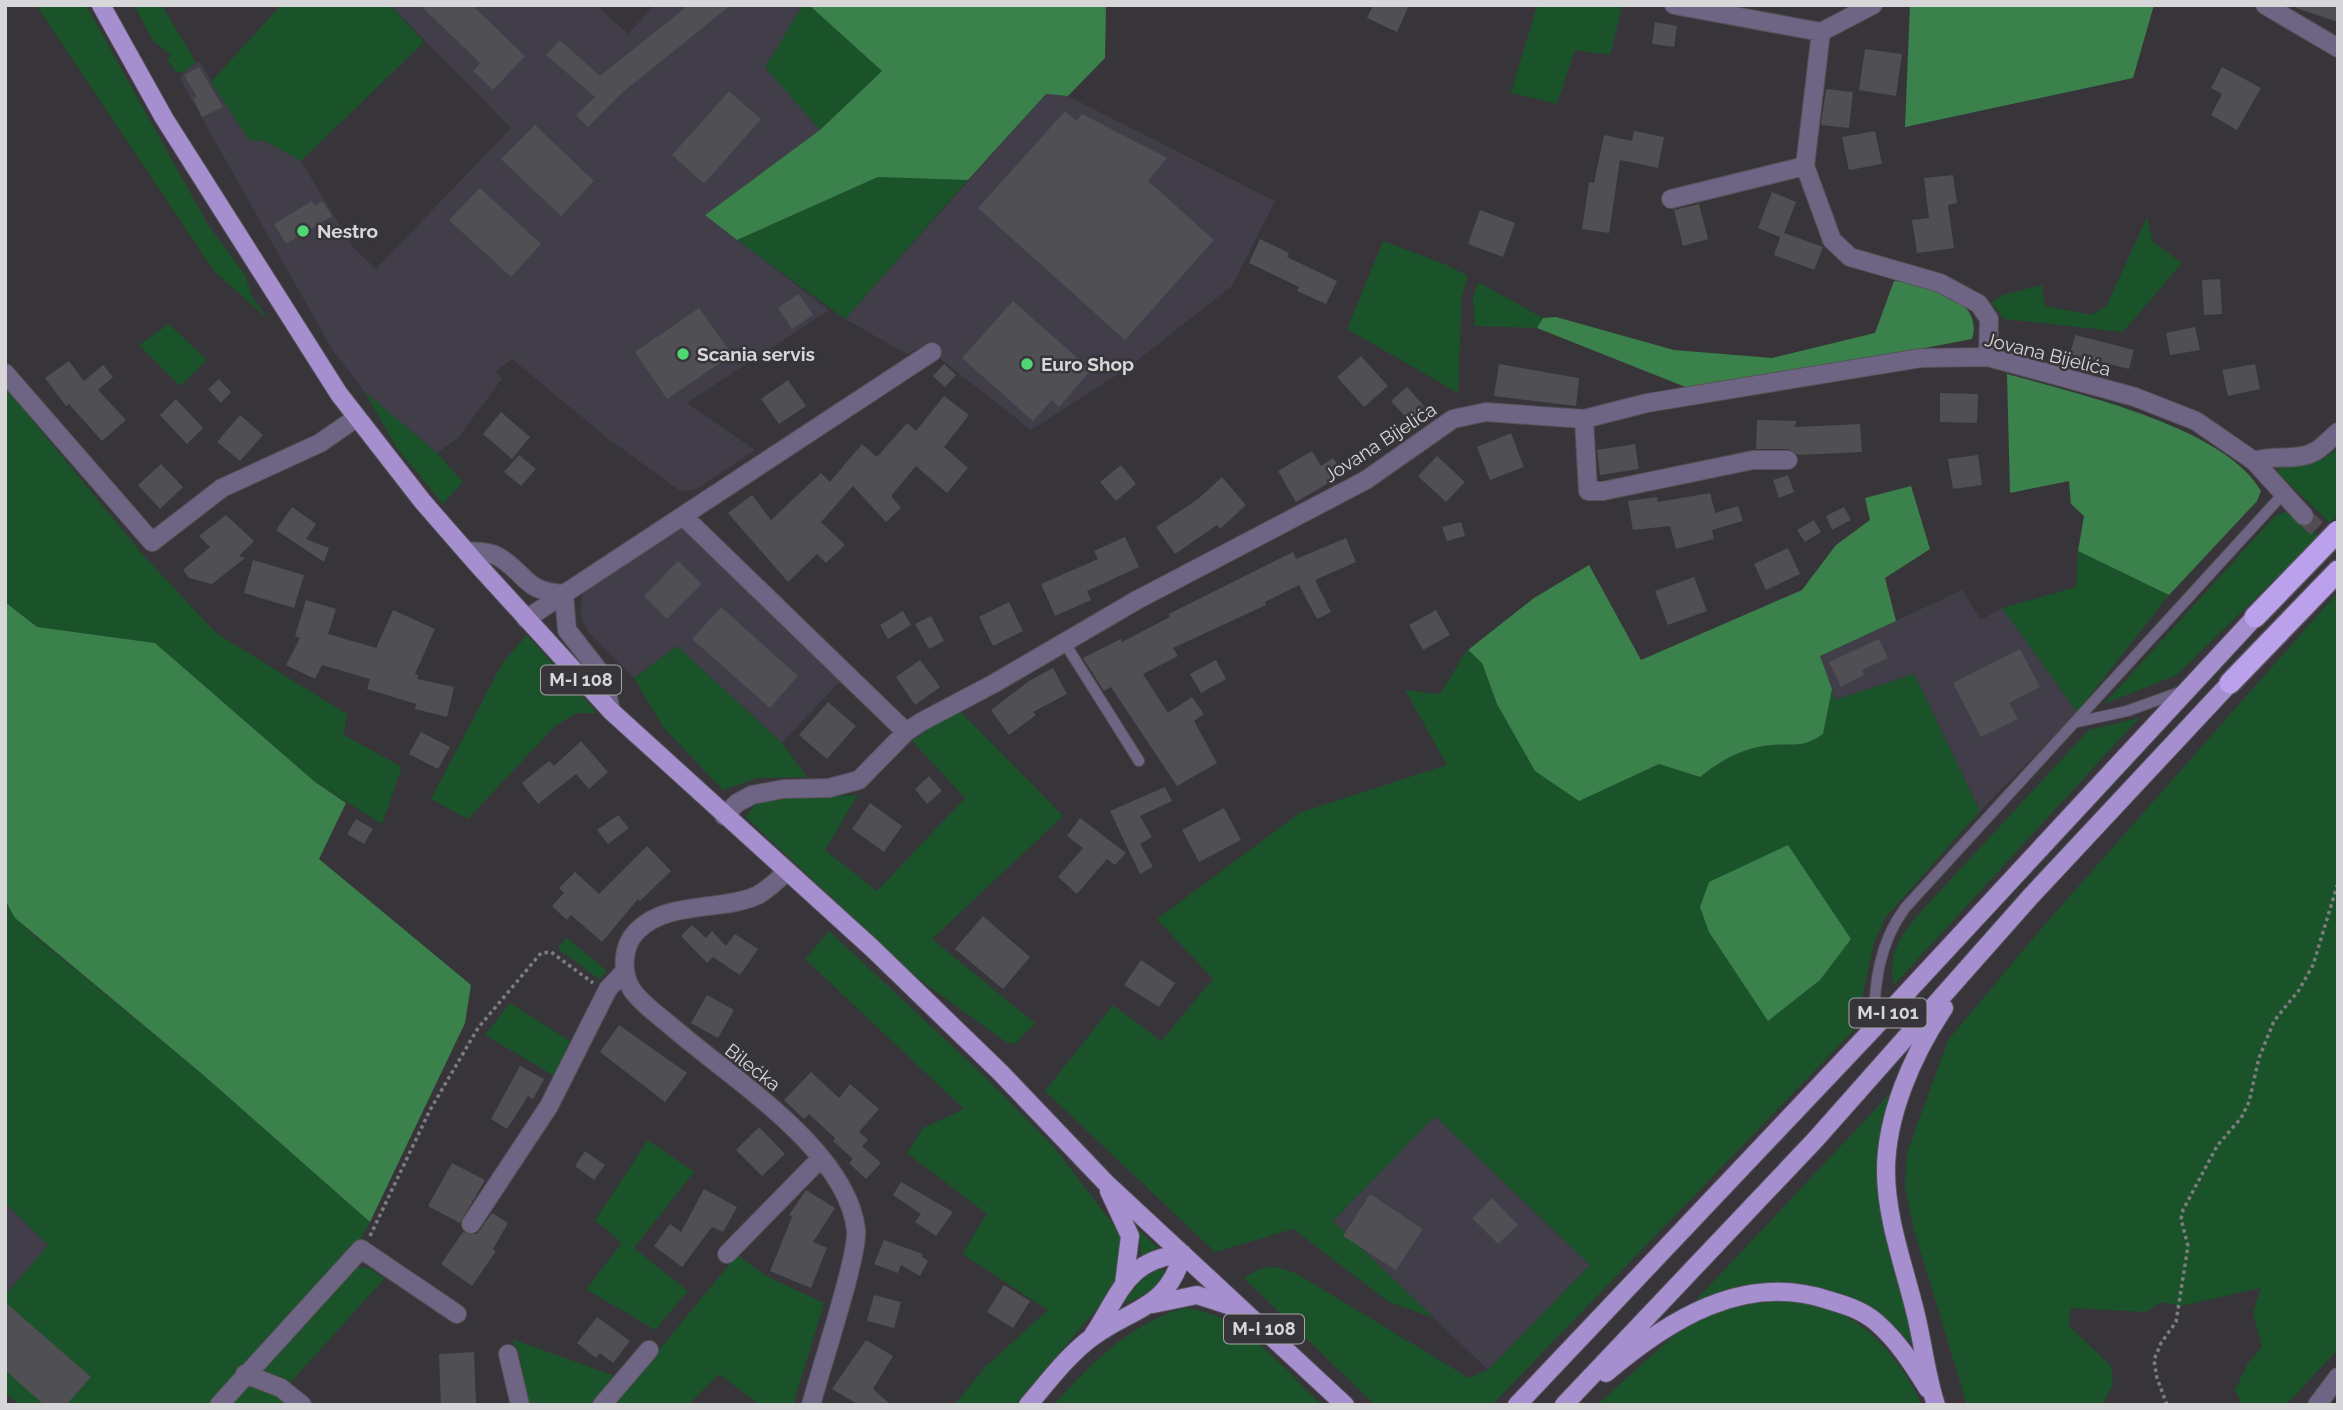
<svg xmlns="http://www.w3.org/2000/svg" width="2343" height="1410" font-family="Raleway,sans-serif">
<rect width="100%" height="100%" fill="#37353a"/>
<path fill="#413d49" d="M390 5H596L628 34 655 5H803L765 67 820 130 705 215 829 310 687 403 755 450 697 489 680 491 606 437 512 359 496 371 502 379 457 439 437 453 364 391 333 351 180 79 183 72 199 61 249 140 265 141 301 161 353 247 376 269 511 128Z
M1046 94 1068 96 1275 201 1232 286 1129 367 1031 430 924 346 907 354 845 319Z
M682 526 737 582 842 679 782 743 677 646 634 678 590 634 583 622 580 611 583 592Z
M1962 590 1981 620 2002 608 2077 712 1980 811 1914 674 1835 700 1820 656Z
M1435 1116 1590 1265 1488 1370 1333 1221Z
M5 1203 49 1244 5 1296Z"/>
<path fill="#1a5229" d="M36 5H86L207 223 245 275 251 295 269 320 214 271Z
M134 5H162L196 63 184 72H176L167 59 171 55 153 41Z
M281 5H390L424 42 301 161 265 141 249 140 211 82Z
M803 5H809L882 71 820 130 765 67Z
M1537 5 1622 6 1610 55 1575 50 1557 104 1511 93Z
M919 176 968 180 845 319 737 240 878 177Z
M2147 217 2153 242 2182 263 2123 332 2004 319 1991 303 2002 295 2042 285 2045 306 2092 315 2107 305Z
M1383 241 1447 265 1468 276 1462 295 1458 393 1347 329Z
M1478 282 1543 318 1537 328 1475 326 1473 297Z
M169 324 207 360 180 386 139 345Z
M5 387 144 556 216 633 347 714 344 735 402 767 382 824 315 782 155 643 37 627 5 602Z
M364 391 437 453 463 482 443 504 397 448Z
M2338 449V515L2330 523 2278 473 2280 465 2321 460Z
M2285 512 2298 516 2319 536 2177 675 2104 704 2275 516Z
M2078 551 2169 595 2077 712 2002 608 2076 587Z
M2338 592V1349L2286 1405H2242L2235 1390 2248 1363 2262 1347 2253 1313 2261 1288 2180 1306 2162 1302 2146 1312 2071 1308 2069 1326 2111 1366 2113 1385 2102 1405H1967L1913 1227 1905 1187 1907 1153 1948 1040 2040 930Z
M527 635 597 713H576L554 727 468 819 431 799 503 662Z
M677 646 782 743 807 777 758 778 723 790 663 727 634 678Z
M1467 650 1482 663 1497 704 1579 800 1659 764 1700 777C1721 760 1743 748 1770 745 1795 743 1801 749 1823 734L1832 689 1835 700 1914 674 1980 811 1885 918 1874 943 1855 1029 1492 1405H1375L1244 1278C1267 1263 1272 1265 1297 1274L1469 1378 1488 1370 1590 1265 1435 1116 1333 1221 1434 1318 1389 1302 1293 1229 1215 1252 1045 1091 1113 1005 1161 1041 1213 979 1157 919 1301 812 1447 765 1405 690 1440 694Z
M958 709 1063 816 932 939 1035 1023 1015 1044 1006 1042 916 977 746 817 756 803 767 799 858 795 825 850 877 891 965 798 912 741Z
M2139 718 1894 985C1887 958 1899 938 1916 917L2089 730Z
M5 900 16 918 31 933 201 1073 370 1222 361 1238 207 1405H20L5 1393V1296L48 1245 5 1203Z
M829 931 983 1075 1053 1146 1119 1232C1125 1253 1120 1272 1111 1292L1015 1405H955L985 1367 1048 1310 962 1254 987 1214 907 1153 923 1128 964 1109 805 959Z
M566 937 607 971 599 979 558 949Z
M510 1003 573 1043 556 1077 485 1035Z
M1898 1085 1880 1156 1920 1351 1883 1317 1814 1291 1695 1306 1697 1299Z
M648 1140 694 1172 634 1248 688 1291 655 1330 586 1289 622 1243 595 1220Z
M1138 1230 1157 1247 1142 1259Z
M737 1255 768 1277 824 1303 793 1405H760L719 1374 688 1405H614Z
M356 1268H369L384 1279 291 1382 262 1370Z
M1156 1270H1163L1165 1274C1157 1287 1139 1301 1124 1302L1140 1281Z
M1783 1300C1797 1303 1812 1304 1826 1308 1870 1321 1904 1365 1922 1405H1597L1684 1326 1726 1307Z
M1184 1308C1241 1312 1282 1368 1322 1405H1054C1090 1364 1131 1323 1184 1308Z
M512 1339 615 1376 590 1405H529L519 1353Z
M249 1385 276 1394 289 1405H237L234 1402Z"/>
<path fill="#3b814b" d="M809 5H1106L1105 58 1068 96 1046 94 968 180 878 177 737 240 705 215 820 130 882 71Z
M1910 5H2154L2133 78 1905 127Z
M1894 281C1924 284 1985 297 1972 339L1799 372 1688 388 1537 328 1543 318 1556 317 1674 350 1772 358 1875 333Z
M2007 374C2075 393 2225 427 2261 491L2257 501 2169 595 2078 551 2084 516 2071 504 2069 481 2010 493Z
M1911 486 1930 549 1885 578 1896 621 1820 656 1832 689 1823 734C1801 749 1795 743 1770 745 1743 748 1721 760 1700 777L1659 764 1579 801 1535 771 1497 704 1482 663 1468 650 1534 598 1589 565 1641 660 1802 590 1836 545 1870 520 1865 498Z
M5 602 37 627 155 643 315 782 346 803 319 859 471 985 465 1023 370 1222 201 1073 15 918 5 900Z
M1788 845 1851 939 1820 980 1768 1021 1709 932 1700 907 1709 882Z"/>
<path fill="#504f54" d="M420 5H472L525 56 493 90 473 71 480 63Z
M689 5H731L623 92 588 127 576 115 595 97 546 55 560 40 600 76Z
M1373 5H1409L1397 32 1367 18Z
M2296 5H2338V22L2296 8Z
M1655 22 1677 26 1674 47 1652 44Z
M1865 49 1902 54 1896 96 1859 90Z
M199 67 223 107 202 117 193 98 197 97 184 75Z
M2222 67 2261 88 2237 130 2211 115 2222 94 2211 88Z
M1826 89 1853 92 1849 128 1821 125Z
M729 91 761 119 704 184 672 155Z
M1065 111 1076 121 1082 114 1167 158 1148 181 1214 240 1125 340 978 208Z
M535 125 594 181 561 216 501 159Z
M1634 131 1664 137 1658 168 1620 160 1609 233 1582 229 1589 182 1594 183 1604 135 1632 141Z
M1875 131 1882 164 1849 170 1842 137Z
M1953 175 1957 203 1948 205 1954 248 1917 253 1912 220 1929 218 1924 178Z
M480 188 541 244 511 277 449 220Z
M1772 192 1796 202 1784 233 1823 247 1814 270 1774 255 1780 237 1758 228Z
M312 201 315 206 322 201 332 216 286 244 274 224Z
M1699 204 1708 239 1683 246 1674 210Z
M1480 210 1515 223 1503 257 1468 244Z
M1260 239 1289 253 1287 257 1337 281 1326 304 1297 291 1299 287 1249 263Z
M2220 279 2222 314 2204 315 2202 280Z
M799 294 813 315 792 329 778 308Z
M1013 301 1091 370 1059 407 1052 400 1033 421 962 358Z
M699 308 732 355 667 399 635 352Z
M2195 327 2200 350 2170 355 2166 333Z
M2075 335 2134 350 2129 369 2070 354Z
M1361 356 1388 386 1364 407 1337 377Z
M69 361 84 381 103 365 113 377 98 390 126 420 102 441 69 404 66 406 45 378Z
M944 364 956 375 945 387 933 376Z
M1499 364 1579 378 1576 406 1494 396Z
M2255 364 2260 389 2228 396 2222 370Z
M219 379 231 392 221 403 208 389Z
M788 380 806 406 779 424 761 399Z
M1407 387 1424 406 1409 421 1391 401Z
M1940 393 1978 394 1977 423 1940 422Z
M944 396 969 415 944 447 968 468 947 493 916 466 891 496 901 508 886 522 853 486 821 522 845 545 826 563 817 554 788 582 728 513 752 495 771 520 821 473 830 482 862 444 877 457 907 423 916 431Z
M176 399 203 428 187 444 160 415Z
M501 412 530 437 512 459 483 434Z
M240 415 263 435 240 461 217 442Z
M1757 420 1796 421 1795 427 1860 424 1862 452 1798 455 1789 449H1756Z
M1511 433 1524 467 1490 480 1477 447Z
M1635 444 1639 469 1600 475 1597 450Z
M1312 451 1321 466 1333 458 1344 474 1296 502 1278 471Z
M519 455 536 469 521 486 504 472Z
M1978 455 1982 485 1953 489 1948 459Z
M1437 456 1465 482 1446 502 1418 476Z
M161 464 183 487 160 509 138 485Z
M1121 465 1136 484 1116 501 1100 482Z
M1788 475 1794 492 1779 498 1773 480Z
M1222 477 1246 505 1220 529 1217 525 1175 554 1156 527 1198 499Z
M1710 493 1715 513 1738 506 1743 521 1712 530 1714 539 1676 549 1670 526 1633 530 1628 501 1657 497 1658 502Z
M292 507 316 524 306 539 329 548 324 562 276 530Z
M1844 507 1851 520 1832 530 1826 516Z
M226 515 254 541 239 556 245 558 212 584 189 578 183 570 210 547 199 536Z
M1814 520 1821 532 1805 542 1797 530Z
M1461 522 1465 536 1447 541 1442 527Z
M1125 537 1139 567 1087 591 1091 600 1055 616 1041 584 1098 559 1094 551Z
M1346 538 1356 562 1315 580 1331 612 1317 619 1299 585 1265 602 1266 605 1173 648 1178 656 1143 674 1168 713 1192 697 1204 714 1194 721 1217 763 1177 786 1111 687 1104 691 1083 658 1121 639 1122 642 1170 617 1169 614 1293 552 1296 559Z
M1788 548 1800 574 1766 590 1754 564Z
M253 560 304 575 294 608 244 593Z
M678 561 702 584 667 619 644 596Z
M1694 577 1707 611 1668 625 1655 591Z
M306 600 336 609 328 634 376 648 393 610 435 629 415 674 418 675 417 679 454 687 447 717 415 709 416 704 367 689 370 679 322 665 315 679 286 665 300 638 295 636Z
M1009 602 1023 631 993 646 979 617Z
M721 607 798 676 770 708 692 639Z
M1436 610 1450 635 1423 650 1409 625Z
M903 611 911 625 888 639 880 625Z
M931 616 944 641 929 649 915 624Z
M1879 639 1888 658 1862 670 1864 675 1841 687 1829 662Z
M2020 649 2040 687 2009 703 2018 719 1981 737 1953 683Z
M920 660 940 687 915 705 896 677Z
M1216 660 1226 679 1201 693 1190 674Z
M1053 668 1067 694 1033 712 1036 715 1009 735 991 710 1029 681Z
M828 702 856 726 827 759 799 735Z
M421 732 450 747 438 769 409 754Z
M581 741 608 772 589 789 576 774 538 804 522 783 549 761 554 766Z
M929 776 942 791 927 804 915 789Z
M1165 787 1172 801 1140 816 1152 837 1140 844 1153 867 1140 874 1110 811Z
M870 803 902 826 884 852 852 829Z
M1224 808 1241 840 1199 862 1182 830Z
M618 815 629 828 608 844 597 830Z
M1080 818 1126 853 1115 865 1107 859 1077 894 1058 877 1083 848 1067 836Z
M356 819 373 829 364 844 347 834Z
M647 846 671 871 640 901 638 899 602 942 571 915 567 920 552 906 564 893 559 888 575 872 599 894Z
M983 916 1030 957 1003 989 955 949Z
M692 925 706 938 712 931 726 946 735 934 758 949 740 975 713 957 707 963 681 936Z
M1141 960 1175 983 1159 1007 1124 985Z
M707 995 734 1010 718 1038 691 1023Z
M619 1025 687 1073 665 1102 600 1052Z
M520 1066 544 1079 533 1099 528 1096 507 1129 491 1119Z
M811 1072 839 1098 850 1084 879 1109 859 1132 868 1140 862 1146 881 1163 866 1179 849 1163 853 1159 833 1141 835 1138 809 1114 804 1119 784 1100Z
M759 1127 785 1154 762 1176 736 1150Z
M585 1151 605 1165 594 1180 575 1166Z
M452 1163 485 1180 460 1223 428 1206Z
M901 1182 953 1212 936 1236 915 1222 921 1214 893 1195Z
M704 1189 737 1207 723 1232 712 1227 682 1267 654 1246 670 1224 681 1232Z
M806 1190 835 1208 813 1242 827 1248 811 1288 770 1271 792 1217 789 1215Z
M1370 1194 1423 1229 1396 1270 1343 1236Z
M1492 1198 1518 1225 1498 1244 1472 1218Z
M492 1213 508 1223 493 1249 496 1251 472 1286 441 1264 463 1232 477 1234Z
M884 1240 923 1254 921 1256 928 1261 920 1276 901 1265 898 1273 874 1264Z
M1004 1285 1030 1301 1013 1328 987 1312Z
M874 1295 901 1302 894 1328 867 1321Z
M5 1302 91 1377 66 1405H44L5 1370Z
M597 1317 630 1341 613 1363 600 1353 596 1358 577 1343Z
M866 1340 893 1356 873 1389 891 1405H859L832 1389Z
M474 1352 476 1405H441L439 1354Z"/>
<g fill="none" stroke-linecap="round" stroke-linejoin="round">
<path stroke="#4f4d52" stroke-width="18" stroke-dasharray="18 9" stroke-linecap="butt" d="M2304 516 2338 550"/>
<g stroke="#545257" stroke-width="12">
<path id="lane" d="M1064 642 1139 761
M2077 722 2127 711 2180 692
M1874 1027C1874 984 1879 943 1905 908L2283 494"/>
</g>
<g stroke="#545257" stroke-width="20">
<path id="street" d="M1674 5 1821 32 1805 166 1832 240 1850 257 1940 283 1979 304 1989 319 1988 357
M2265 5 2338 48
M1821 32 1873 5
M1671 199 1805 166
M5 373 152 542 222 488 320 443 356 418
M1584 419 1588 491H1603L1753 460H1788
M2254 461C2274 454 2297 462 2316 451 2324 446 2331 438 2338 432
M683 516 906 732
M466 551C476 552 489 551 499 557 528 575 523 591 564 594L567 630 603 676 611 711
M526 619 932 352
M724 816 737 803 752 795 783 789 829 788 859 780 906 732 921 722 993 684 1137 600 1366 480 1453 419 1486 412 1584 419 1647 403 1921 358 1988 357 2135 397 2196 421 2254 461 2304 516
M787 871C778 880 769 889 758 895 721 912 667 900 637 931 622 946 621 972 632 990 642 1004 658 1015 671 1026 729 1077 847 1149 856 1230 857 1245 851 1263 848 1277 837 1320 823 1362 811 1405
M471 1224 549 1106 608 989 624 972
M727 1254 821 1158
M508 1354 520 1405
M245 1374 281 1388 302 1405
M219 1405 361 1249 457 1314
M602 1405 649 1350
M2317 1405 2338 1377"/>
</g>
<g stroke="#545257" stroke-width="20">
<path id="primary" d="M101 5 164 118 339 394 423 502 478 565 611 711 872 948 1001 1073 1105 1182 1345 1405
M1109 1191 1130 1236 1124 1284
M1153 1304 1197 1295 1234 1307
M1093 1335C1121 1293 1126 1259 1183 1254
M1606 1373C1668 1320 1744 1272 1828 1300 1845 1305 1862 1310 1876 1322 1898 1341 1913 1365 1928 1389
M1028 1405C1048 1382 1067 1356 1091 1338 1133 1307 1166 1310 1183 1254
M1517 1405 1874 1028 2255 617
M1564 1405 1816 1139 2032 895 2230 683
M1936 1405C1926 1375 1923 1342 1915 1311 1904 1266 1886 1218 1886 1171 1886 1115 1913 1054 1944 1008"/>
</g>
<g stroke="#545257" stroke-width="24">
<path id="highway" d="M2255 617 2315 555
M2230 683 2338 571"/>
</g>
<path stroke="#7d7c80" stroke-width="3.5" stroke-dasharray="3.5 3.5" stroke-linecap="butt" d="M370 1236 430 1110 478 1028 541 953 551 952 593 983
M2167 1405 2157 1378 2154 1360 2161 1343 2176 1322 2188 1246 2181 1219 2183 1210 2217 1146 2241 1118 2249 1102 2259 1058 2274 1021 2299 990 2313 965 2338 883"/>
<use href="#lane" stroke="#6e6483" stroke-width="10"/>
<use href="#street" stroke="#6e6483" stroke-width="18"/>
<use href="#primary" stroke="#a58fce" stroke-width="18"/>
<use href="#highway" stroke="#bba0ec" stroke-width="21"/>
<g stroke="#545257" stroke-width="24" stroke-linecap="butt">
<path id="highway-bridge" d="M2315 555 2338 531"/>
</g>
<use href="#highway-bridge" stroke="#bba0ec" stroke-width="21"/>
</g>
<g fill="#51d674" stroke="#37353a" stroke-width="2.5">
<circle cx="303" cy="231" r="7"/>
<circle cx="683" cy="354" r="7"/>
<circle cx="1027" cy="364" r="7"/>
</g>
<g text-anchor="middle" stroke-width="5" stroke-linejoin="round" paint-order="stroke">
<g fill="#37353a" stroke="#a7a6a9" stroke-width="2">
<rect x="541" y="665.5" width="80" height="29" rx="5"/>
<rect x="1849.5" y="998.5" width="77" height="29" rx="5"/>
<rect x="1224" y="1314.5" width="80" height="29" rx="5"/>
</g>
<g font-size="18" font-weight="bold" fill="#d7d6d9">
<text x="581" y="686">M-I 108</text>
<text x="1888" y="1019">M-I 101</text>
<text x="1264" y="1335">M-I 108</text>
</g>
<g font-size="19" font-weight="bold" fill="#d7d6d9" stroke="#37353a" text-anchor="start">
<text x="317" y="238">Nestro</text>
<text x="697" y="361">Scania servis</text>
<text x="1041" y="371">Euro Shop</text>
</g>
<g font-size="19" fill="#d7d6d9" stroke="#37353a">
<text transform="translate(2048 354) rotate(14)" y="7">Jovana Bijelića</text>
<text transform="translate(1380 442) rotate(-33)" y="7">Jovana Bijelića</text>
<text transform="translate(753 1067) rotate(38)" y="7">Bilećka</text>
</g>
</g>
<rect width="2343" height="1410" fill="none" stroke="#d7d6d9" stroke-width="14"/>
</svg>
